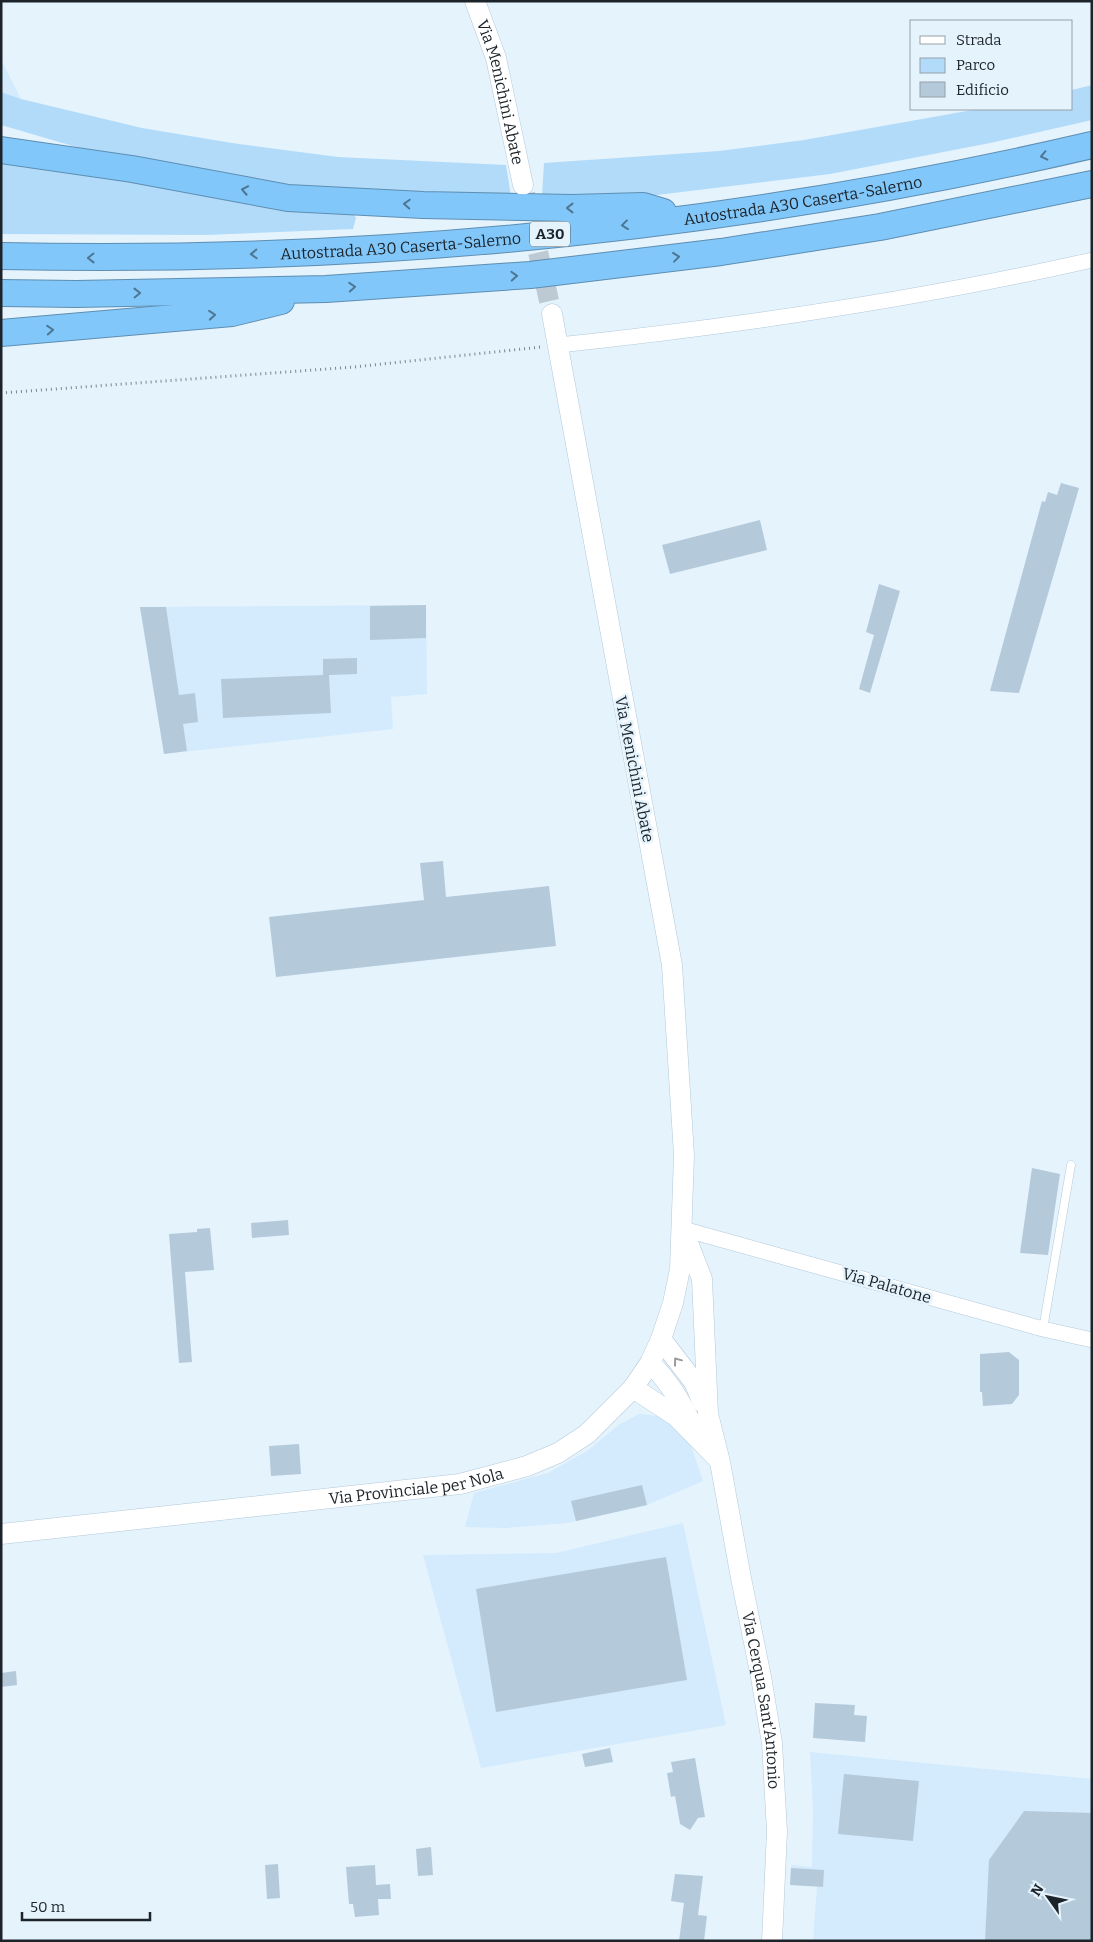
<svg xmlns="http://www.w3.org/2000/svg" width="1093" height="1942" font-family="Bitter,serif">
<rect width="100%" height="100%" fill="#e5f3fd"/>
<path fill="#d3ebfd" d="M1 59 21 99 1 92Z
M426 605 427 694 391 697 393 729 164 754 140 607Z
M639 1414 660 1416 676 1424 690 1443 703 1481 647 1505 568 1523 506 1528 465 1527 474 1493 548 1473 587 1451 620 1424Z
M683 1523 726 1725 481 1768 423 1555 556 1553Z
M810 1752 1092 1779V1941H813L817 1886 790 1885 791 1865 812 1867V1865L813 1809Z"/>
<path fill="#b2dbfa" d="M1092 85V120L990 143 830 174 657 195 542 196 544 163 719 151 804 140 978 109H1072V90Z
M1 92 21 99 142 128 232 143 338 157 506 165 511 196 355 192 263 182 90 151 1 125Z
M1 156 351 211 356 218 353 229 205 235 1 234Z"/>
<path fill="#b4cadb" d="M1061 483 1079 488 1019 693 990 691 1042 501 1045 502 1048 492 1057 495Z
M760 520 767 550 670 574 662 545Z
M879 584 900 591 870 693 859 689 874 635 866 632Z
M426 605V638L370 640V606Z
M140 607H166L179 695 195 693 198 722 183 724 187 751 164 754Z
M357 658V674L329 675 331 713 223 718 221 679 323 675V659Z
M443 861 446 897 549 886 556 946 276 977 269 917 424 900 420 863Z
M1032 1168 1060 1174 1048 1255 1020 1253Z
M288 1220 289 1235 252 1238 251 1223Z
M210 1228 214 1270 185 1272 192 1362 179 1363 169 1234 197 1232V1229Z
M1009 1352 1019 1360V1395L1012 1404 983 1406 982 1392H980V1354Z
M299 1444 301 1474 271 1476 269 1446Z
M642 1485 647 1505 576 1521 571 1501Z
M666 1557 687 1680 496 1712 476 1589Z
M16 1671 17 1685 1 1687V1673Z
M815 1703 855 1705 854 1715 867 1716 865 1742 813 1738Z
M610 1748 613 1762 585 1767 582 1754Z
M695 1758 705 1817 698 1818 690 1830 680 1824 675 1796 671 1797 667 1773 673 1772 671 1762Z
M844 1774 919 1781 913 1841 838 1834Z
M1024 1811 1092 1813V1941H985L989 1860Z
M431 1847 433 1875 418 1876 416 1849Z
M278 1864 280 1898 267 1899 265 1865Z
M375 1865 376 1885 390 1884 391 1899H378L379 1915 355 1917 353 1904H349L346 1867Z
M791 1868 824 1870 823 1887 790 1885Z
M675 1874 703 1876 698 1915 707 1916 704 1941H679L684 1903 671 1901Z"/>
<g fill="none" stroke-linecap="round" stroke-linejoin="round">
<path stroke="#bdcad3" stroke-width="20" stroke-dasharray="20 10" stroke-linecap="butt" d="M525 194 552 314"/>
<g stroke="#b2c9da" stroke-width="9">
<path id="lane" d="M1043 1329 1071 1165"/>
</g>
<g stroke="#b2c9da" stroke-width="16">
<path id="street" d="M559 345C738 326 916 300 1092 260
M683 1229 1043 1329 1092 1340"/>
</g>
<g stroke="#b2c9da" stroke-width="21">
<g id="secondary">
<path id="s1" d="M475 1 496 58 523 185"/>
<path id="s2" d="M685 1235 702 1279 708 1414 720 1462 741 1578 761 1677 772 1743 777 1831 772 1941"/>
<path d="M661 1339 694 1382 703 1403"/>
<path d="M650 1363C669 1381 682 1403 693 1427"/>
<path d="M633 1388 676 1416 719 1460"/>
<path id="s3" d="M1 1534 460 1484 527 1466 558 1453 587 1434 633 1388 650 1363 661 1339 673 1303 680 1269 684 1155 672 965 552 314"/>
</g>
</g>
<g stroke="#5e8eb1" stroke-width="28">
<g id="highway">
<path d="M1 150 132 169 288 198 423 205 572 208 643 206 663 212"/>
<path id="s4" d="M1 256C367 264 735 228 1092 145"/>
<path d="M1 293 76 294 326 289 530 275 721 252 880 227 1092 184"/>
<path d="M1 333 232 313 281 301"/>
</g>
</g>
<path stroke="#7a858d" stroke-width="3" stroke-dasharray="1 4" stroke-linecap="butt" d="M1 393 354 367 541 347"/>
<use href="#lane" stroke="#fff" stroke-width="8"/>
<use href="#street" stroke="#fff" stroke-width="15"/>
<use href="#secondary" stroke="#fff" stroke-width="20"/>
<use href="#highway" stroke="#81c7fa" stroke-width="26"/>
</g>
<defs><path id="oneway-chevron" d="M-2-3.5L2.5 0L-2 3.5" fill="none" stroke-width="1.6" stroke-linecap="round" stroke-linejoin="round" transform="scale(1.25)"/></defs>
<g stroke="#4e7692">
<use href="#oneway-chevron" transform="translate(1044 156) rotate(167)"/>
<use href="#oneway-chevron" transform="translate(245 190) rotate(-169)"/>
<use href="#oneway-chevron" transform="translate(407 204) rotate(-177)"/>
<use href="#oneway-chevron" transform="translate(570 208) rotate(-180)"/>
<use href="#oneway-chevron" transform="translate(625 225) rotate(173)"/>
<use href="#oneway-chevron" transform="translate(254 254) rotate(178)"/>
<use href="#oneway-chevron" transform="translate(676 257) rotate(-7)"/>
<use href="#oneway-chevron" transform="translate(91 258) rotate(179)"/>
<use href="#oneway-chevron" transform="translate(514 276) rotate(-3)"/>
<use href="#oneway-chevron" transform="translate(352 287) rotate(-4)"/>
<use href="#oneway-chevron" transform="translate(137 293) rotate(-1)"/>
<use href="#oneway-chevron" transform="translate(212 315) rotate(-5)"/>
<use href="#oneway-chevron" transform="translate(50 330) rotate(-4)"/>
</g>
<use stroke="#999c9f" href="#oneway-chevron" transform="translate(677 1361) rotate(-127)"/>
<g text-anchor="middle" stroke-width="5" stroke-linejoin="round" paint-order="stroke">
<rect fill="#e5f3fd" stroke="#586269" stroke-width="1" x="530" y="221.5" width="40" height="25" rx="4"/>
<g font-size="15" font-weight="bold" fill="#1c242a">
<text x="550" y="239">A30</text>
</g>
<g font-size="16" fill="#1c242a" stroke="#e5f3fd">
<text dy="6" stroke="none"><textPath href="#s1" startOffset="95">Via Menichini Abate</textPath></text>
<text dy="6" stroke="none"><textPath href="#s4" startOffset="805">Autostrada A30 Caserta-Salerno</textPath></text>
<text dy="6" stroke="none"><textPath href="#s4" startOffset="400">Autostrada A30 Caserta-Salerno</textPath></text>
<text transform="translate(635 769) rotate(79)" y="6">Via Menichini Abate</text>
<text transform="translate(887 1285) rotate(16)" y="6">Via Palatone</text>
<text dy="6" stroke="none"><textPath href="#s3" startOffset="418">Via Provinciale per Nola</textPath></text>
<text dy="6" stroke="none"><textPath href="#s2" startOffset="474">Via Cerqua Sant'Antonio</textPath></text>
</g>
</g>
<rect width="1093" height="1942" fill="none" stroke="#1c242a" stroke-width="5"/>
<rect x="910" y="20" width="162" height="90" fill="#e5f3fd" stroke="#95a0a9"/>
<rect x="920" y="36" width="25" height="8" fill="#ffffff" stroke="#95a0a9"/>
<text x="956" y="45" font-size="15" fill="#1c242a">Strada</text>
<rect x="920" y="58" width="25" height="15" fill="#b2dbfa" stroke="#95a0a9"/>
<text x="956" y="70" font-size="15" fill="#1c242a">Parco</text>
<rect x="920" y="82" width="25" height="15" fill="#b4cadb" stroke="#95a0a9"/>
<text x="956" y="95" font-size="15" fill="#1c242a">Edificio</text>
<g transform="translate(1048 1897) rotate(303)" stroke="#e5f3fd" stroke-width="4" paint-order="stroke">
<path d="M0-4L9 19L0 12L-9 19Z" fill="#1c242a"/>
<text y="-8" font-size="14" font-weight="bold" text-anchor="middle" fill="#1c242a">N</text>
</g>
<path d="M22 1912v8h128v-8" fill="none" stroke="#1c242a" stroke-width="2.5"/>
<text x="30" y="1912" font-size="15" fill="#1c242a" stroke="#e5f3fd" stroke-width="4" paint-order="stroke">50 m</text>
</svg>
